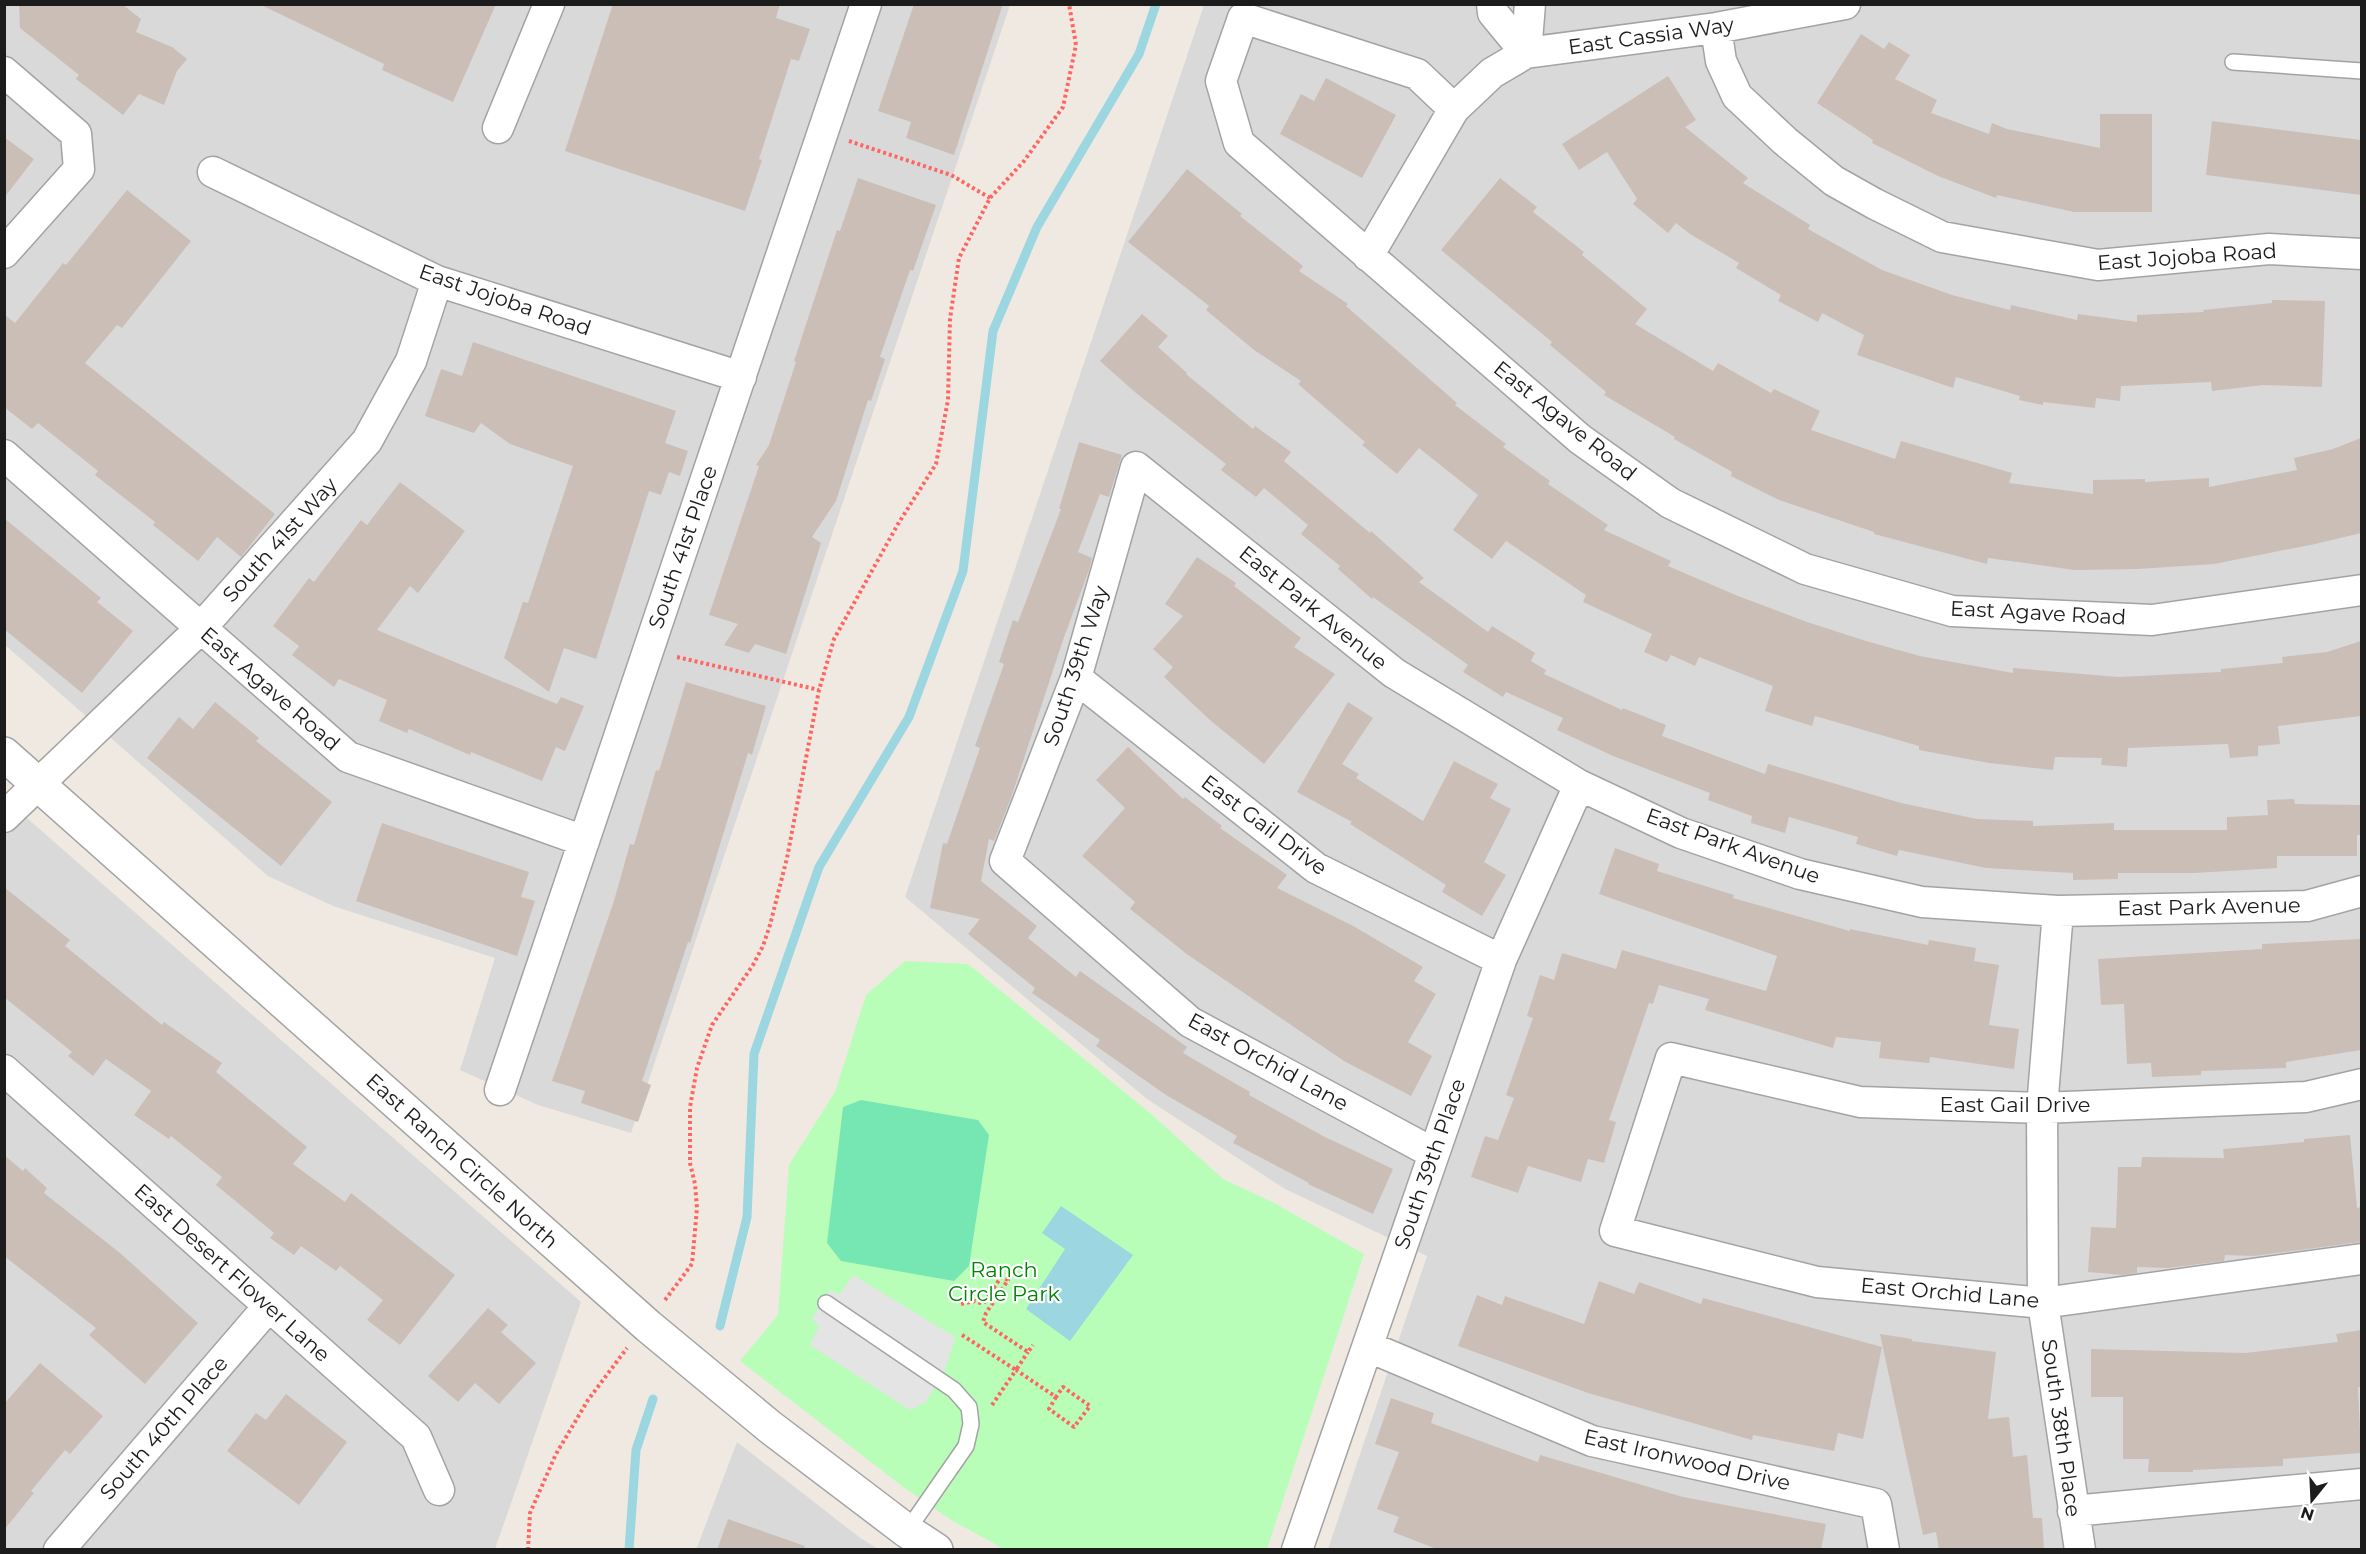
<svg xmlns="http://www.w3.org/2000/svg" width="2366" height="1554" font-family="Montserrat,sans-serif">
<rect width="100%" height="100%" fill="#efe9e1"/>
<path fill="#dad9d9" d="M5 5H1010L631 1133 538 1105 460 1070 495 958 333 906 268 876 5 645Z
M1204 5H2361V1549H1328L1427 1256 1285 1189 1147 1099 905 897Z
M4 798 581 1302 495 1549H5Z
M737 1442 859 1537 878 1549 696 1550Z"/>
<path fill="#b8feb9" d="M905 961 968 964 1150 1113 1223 1179 1274 1203 1364 1254 1267 1549H1004L951 1520 902 1486 740 1361 778 1315 789 1165 835 1092 866 995Z"/>
<path fill="#76e6b3" d="M861 1100 978 1120 989 1135 969 1266 954 1281 841 1261 827 1243 843 1107Z"/>
<path fill="#e4e4e4" d="M853 1275 955 1337 946 1367 926 1402 910 1410 810 1345 819 1326 812 1318 830 1290 839 1295Z"/>
<path fill="#9cd6e1" d="M1061 1206 1133 1255 1070 1341 1026 1309 1065 1249 1042 1233Z"/>
<g fill="none" stroke-linecap="round" stroke-linejoin="round">
<path stroke="#9cd6e1" stroke-width="9" d="M720 1326 747 1217 754 1054 819 867 909 717 963 571 993 331 1037 227 1139 54 1156 4
M629 1550 636 1450 653 1399"/>
</g>
<path fill="#cbbeb7" d="M19 4H122L141 19 136 32 172 47 187 59 177 71 164 105 139 94 123 115 76 79 79 75 20 28Z
M259 4H496L453 102 382 70 384 64Z
M613 4H780L776 18 810 29 799 61 791 59 759 159 762 160 745 211 565 151Z
M914 4H1003L954 155 906 138 911 122 878 111Z
M1861 34 1884 49 1889 42 1910 55 1895 79 1937 100 1931 113 1989 134 1992 123 2007 129 2100 148V114H2152V212H2074L1997 195 1996 198 1938 176 1872 143 1873 140 1817 103Z
M1668 76 1696 120 1685 127 1748 178 1743 183 1810 225 1808 229 1882 270 1952 295 2010 310 2011 305 2077 320 2078 314 2137 322V315L2204 312 2203 310 2272 303V300L2325 301 2322 387 2263 385 2212 391 2211 382 2121 386 2120 401 2096 398 2095 408 2043 402V405L2019 400 2020 396 1956 377 1953 388 1857 355 1864 335 1822 313 1818 322 1778 301 1781 295 1736 268 1739 263 1690 234 1676 223 1668 233 1633 204 1637 199 1607 152 1579 170 1562 144Z
M1326 78 1396 115 1362 178 1280 134 1301 94 1314 101Z
M2212 121 2361 140V195L2206 175Z
M4 137 34 159 4 198Z
M1187 169 1242 214 1240 216 1303 266 1299 271 1348 304 1346 306 1457 403 1455 405 1506 444 1503 447 1550 481 1548 484 1608 525 1604 530 1671 561 1668 566 1738 596 1807 622 1866 641 1920 656 2013 673V668L2118 677 2221 672V669L2283 663 2282 657 2327 652 2361 641V716L2278 726 2280 744 2258 746V756L2230 758 2228 744 2128 748 2127 767 2101 765 2102 758 2055 757 2053 770 1989 763 1919 750V746L1815 716 1812 726 1765 711 1773 686 1699 657 1695 666 1671 655 1667 662 1644 652 1652 634 1583 602 1586 595 1506 541 1492 559 1453 530 1478 495 1419 448 1397 474 1362 445 1365 442 1298 384 1301 381 1254 350 1206 310 1209 306 1128 242Z
M858 178 936 205 913 271 910 270 880 357 885 359 871 401 868 400 836 501 812 537 821 543 786 654 755 644 749 653 724 645 738 624 709 615 759 466 756 465 769 445 796 362 794 361 837 230 840 231Z
M1500 178 1537 207 1533 212 1584 252 1582 255 1647 309 1635 324 1713 371 1718 363 1771 393 1774 389 1820 411 1811 430 1895 459 1901 441 2012 473 2009 483 2093 494V480L2145 479V482L2209 478V487L2297 470 2294 458 2333 449 2361 438V533L2315 544 2214 564 2138 569 2075 570 1988 558 1987 564 1874 534V532L1779 500 1731 476 1732 472 1674 439 1675 437 1604 395 1606 392 1550 345 1552 342 1441 250Z
M127 190 191 241 122 328 117 325 85 363 275 514 241 557 217 537 198 561 153 525 155 522 95 475 98 471 38 423 32 429 4 407V314L15 323 63 263 66 265Z
M1142 314 1168 336 1158 347 1187 373 1186 374 1253 429 1255 426 1291 452 1284 461 1370 533 1371 531 1424 578 1419 582 1488 632 1492 626 1535 653 1531 661 1546 670 1544 674 1622 710 1623 708 1666 725 1662 736 1765 774 1768 764 1901 803 1977 819 2033 821V826L2114 823V830H2227V817L2268 815 2267 800 2294 799 2295 804 2361 805V835H2357V856H2277V868L2195 873H2118V879L2073 880V873L1986 868 1899 850 1897 856 1856 844 1858 837 1789 817 1785 833 1751 823 1752 816 1708 800 1710 793 1613 756 1557 730 1563 718 1506 692 1503 697 1463 672 1468 665 1373 597 1372 599 1338 569 1340 566 1301 534 1308 525 1264 488 1256 497 1221 470 1226 464 1136 393 1100 361Z
M473 342 676 411 665 443 688 451 680 476 669 472 661 495 649 491 596 659 564 648 549 692 504 658 523 602 528 603 573 466 510 444 481 423 474 433 425 416 441 369 462 376Z
M1079 442 1122 455 1109 497 1100 494 1078 552 1092 558 1089 570 1063 640 1011 798 994 841 989 839 981 881 1037 926 1028 938 1076 977 1080 971 1187 1047 1183 1053 1250 1092 1249 1095 1323 1136 1393 1169 1373 1214 1308 1184 1309 1183 1233 1143 1237 1136 1166 1095 1096 1046 1100 1040 1032 993 1035 988 968 934 980 919 930 908 943 843 947 844 980 748 975 746 1004 664 999 662 1013 620 1018 622 1061 509H1059Z
M400 482 465 531 418 593 410 586 377 630 557 704 561 697 584 706 565 751 556 747 542 781 471 752 470 755 409 729 407 733 379 721 387 700 339 679 334 687 292 655 299 646 273 626 309 578 314 582 361 520 367 525Z
M4 518 101 598 97 602 133 631 82 693 4 629Z
M1197 557 1236 583 1234 586 1301 638 1294 647 1335 674 1264 764 1211 721 1164 677 1173 667 1153 649 1183 616 1165 604Z
M686 682 766 706 752 755 748 753 690 943 688 942 642 1081 651 1085 638 1122 581 1103 585 1091 552 1081 614 901 630 844 634 845 656 770 659 771Z
M215 702 259 738 256 741 332 802 281 866 147 758 179 717 193 729Z
M1348 702 1373 718 1342 764 1359 774 1356 778 1423 821 1454 761 1498 784 1490 798 1511 809 1484 862 1506 875 1482 916 1442 892 1446 885 1350 824 1352 822 1297 792Z
M1128 747 1183 799 1185 797 1222 826 1220 828 1287 875 1277 888 1355 927 1423 967 1414 981 1436 994 1408 1042 1432 1056 1411 1096 1344 1061 1188 955 1130 909 1135 902 1082 856 1125 808 1096 780Z
M382 823 529 872 521 897 535 901 517 956 356 901Z
M1615 848 1659 864 1657 871 1734 895 1733 898 1850 931V929L1928 945 1929 940 1976 948 1974 961 1999 965 1989 1025 2019 1029 2014 1069 1930 1057 1929 1063 1879 1058 1881 1042 1836 1037 1833 1048 1705 1010 1709 999 1659 985 1653 1004 1649 1003 1609 1120 1616 1122 1604 1163 1588 1159 1581 1182 1528 1166 1518 1193 1471 1177 1485 1136 1498 1140 1514 1098 1506 1095 1533 1018 1527 1016 1540 975 1554 980 1562 953 1616 969 1622 950 1766 991 1777 956 1599 894Z
M4 887 70 940 65 946 162 1025 164 1022 222 1063 216 1072 307 1147 293 1164 345 1202 351 1193 455 1275 400 1345 367 1320 383 1300 340 1266 336 1271 301 1246 294 1255 270 1238 274 1233 216 1185 222 1177 171 1136 169 1139 134 1115 151 1091 106 1059 93 1076 68 1056 72 1052 4 997Z
M2361 939V1050L2286 1062V1068L2201 1071V1075L2152 1077 2151 1063 2127 1064 2124 1004 2101 1005 2098 959 2262 949V944Z
M2350 1135 2357 1208 2361 1207V1242L2254 1256 2225 1255 2224 1261 2168 1268 2137 1267V1273L2123 1275 2088 1272 2091 1227 2116 1228 2118 1167H2141L2142 1157 2224 1158 2223 1149 2304 1142V1139Z
M4 1155 23 1171 25 1168 47 1188 44 1193 120 1253 198 1323 145 1384 89 1335 96 1328 4 1256Z
M1599 1281 1634 1294 1639 1282 1701 1304 1703 1298 1882 1347 1863 1439 1838 1433 1834 1451 1753 1435 1752 1440 1588 1393 1458 1346 1477 1295 1502 1305 1505 1296 1584 1324Z
M488 1308 508 1325 501 1332 536 1363 499 1404 475 1383 458 1402 428 1376Z
M2361 1330V1387H2358L2361 1453 2283 1459V1466L2193 1470V1472H2148L2149 1459H2123V1397H2091V1349L2245 1353 2338 1342 2336 1334Z
M1880 1334 1912 1339V1341L1996 1352 1988 1419 2009 1417 2013 1457 2027 1455 2033 1518H2042L2044 1550H1939L1936 1532 1923 1535Z
M40 1363 103 1416 70 1454 65 1450 31 1491 34 1493 4 1530V1404Z
M286 1394 347 1442 299 1505 227 1451 256 1413 266 1420Z
M1391 1398 1434 1413 1431 1423 1538 1462 1540 1455 1683 1497 1826 1524 1821 1550H1439L1393 1532 1399 1517 1377 1509 1399 1452 1375 1444Z
M728 1519 805 1546 804 1550H717Z"/>
<g fill="none" stroke-linecap="round" stroke-linejoin="round">
<g stroke="#a3a3a3" stroke-width="18">
<path id="service" d="M2233 62 2362 71
M826 1303 954 1390 969 1407 971 1424 966 1446 907 1531"/>
</g>
<g stroke="#a3a3a3" stroke-width="33">
<path id="minor" d="M1492 4 1493 13 1526 53
M1716 28 1721 61 1737 96 1785 141 1834 181 1875 204 1942 237 2098 265 2269 249 2362 254
M1526 53 1530 4
M4 72 76 134 79 169 4 253
M1454 109 1417 74 1243 18 1221 81 1239 143 1580 439 1670 503 1805 569 1952 611 2152 620 2362 590
M498 128 549 4
M213 172 437 281 741 377
M1368 256 1454 109 1492 73 1526 53 1716 28 1845 4
M4 455 348 757 584 841
M1076 678 1316 868 1501 960
M4 817 200 629 367 441 411 361 437 281
M2058 911 2042 1108 2043 1303 2080 1550
M4 1070 416 1437 439 1490
M2362 1084 2306 1097 2042 1108 1860 1102 1671 1058 1615 1231 1817 1282 2043 1303 2362 1259
M500 1090 866 4
M1433 1153 1190 1022 1005 861 1076 678 1136 467 1394 673 1579 785 1681 833 1800 874 1922 902 2058 911 2307 906 2362 891
M1369 1347 1592 1441 1876 1504 1884 1550
M2073 1511 2362 1484
M59 1550 269 1306
M1297 1550 1501 960 1579 785"/>
</g>
<g stroke="#a3a3a3" stroke-width="36">
<path id="tertiary" d="M4 754 648 1326 770 1427 907 1531 936 1550"/>
</g>
<path stroke="#ff6661" stroke-width="4" stroke-dasharray="3 3" stroke-linecap="butt" d="M849 141 951 175 990 198
M677 657 819 690
M665 1300 692 1264 697 1208 695 1184 690 1163V1107L697 1068 712 1025 753 965 763 946 770 925 787 858 819 690 834 639 898 524 936 464 948 400 950 319 959 258 990 198 1024 161 1063 107 1076 45 1069 4
M961 1304 975 1301 983 1304 1001 1277 1008 1280 986 1313 983 1322 1028 1352 1033 1345
M962 1335 1016 1370 1028 1352
M992 1405 1016 1370 1056 1397 1063 1387 1090 1406 1074 1427 1049 1409 1056 1397
M528 1550 530 1513 556 1454 588 1400 627 1348"/>
<use href="#service" stroke="#fff" stroke-width="15"/>
<use href="#minor" stroke="#fff" stroke-width="30"/>
<use href="#tertiary" stroke="#fff" stroke-width="33"/>
</g>
<g text-anchor="middle" stroke-width="4.5" stroke-linejoin="round" paint-order="stroke">
<g font-size="21" fill="#1c1c1c" stroke="#fff">
<text transform="translate(1651 36) rotate(-8)" y="7">East Cassia Way</text>
<text transform="translate(2187 257) rotate(-4)" y="7">East Jojoba Road</text>
<text transform="translate(505 300) rotate(19)" y="7">East Jojoba Road</text>
<text transform="translate(1565 421) rotate(39)" y="7">East Agave Road</text>
<text transform="translate(280 540) rotate(-48)" y="7">South 41st Way</text>
<text transform="translate(683 547) rotate(-71)" y="7">South 41st Place</text>
<text transform="translate(1313 608) rotate(39)" y="7">East Park Avenue</text>
<text transform="translate(2038 613) rotate(3)" y="7">East Agave Road</text>
<text transform="translate(1076 666) rotate(-72)" y="7">South 39th Way</text>
<text transform="translate(270 689) rotate(41)" y="7">East Agave Road</text>
<text transform="translate(1264 825) rotate(37)" y="7">East Gail Drive</text>
<text transform="translate(1733 846) rotate(20)" y="7">East Park Avenue</text>
<text transform="translate(2209 907) rotate(-1)" y="7">East Park Avenue</text>
<text transform="translate(1268 1062) rotate(29)" y="7">East Orchid Lane</text>
<text x="2015" y="1112">East Gail Drive</text>
<text transform="translate(462 1161) rotate(42)" y="7">East Ranch Circle North</text>
<text transform="translate(1430 1164) rotate(-71)" y="7">South 39th Place</text>
<text transform="translate(232 1273) rotate(42)" y="7">East Desert Flower Lane</text>
<text transform="translate(1950 1293) rotate(5)" y="7">East Orchid Lane</text>
<text transform="translate(164 1428) rotate(-49)" y="7">South 40th Place</text>
<text transform="translate(2061 1428) rotate(82)" y="7">South 38th Place</text>
<text transform="translate(1687 1460) rotate(13)" y="7">East Ironwood Drive</text>
</g>
<g font-size="21" fill="#018303" stroke="#fff">
<text x="1004" y="1277">Ranch<tspan x="1004" dy="24">Circle Park</tspan></text>
</g>
</g>
<rect width="2366" height="1554" fill="none" stroke="#1c1c1c" stroke-width="12"/>
<g transform="translate(2312 1500) rotate(198)" stroke="#ffffff" stroke-width="4.5" paint-order="stroke">
<path d="M0-4.5L10 22L0 15L-10 22Z" fill="#1c1c1c"/>
<text y="-9" font-size="16" font-weight="bold" text-anchor="middle" fill="#1c1c1c">N</text>
</g>
</svg>
